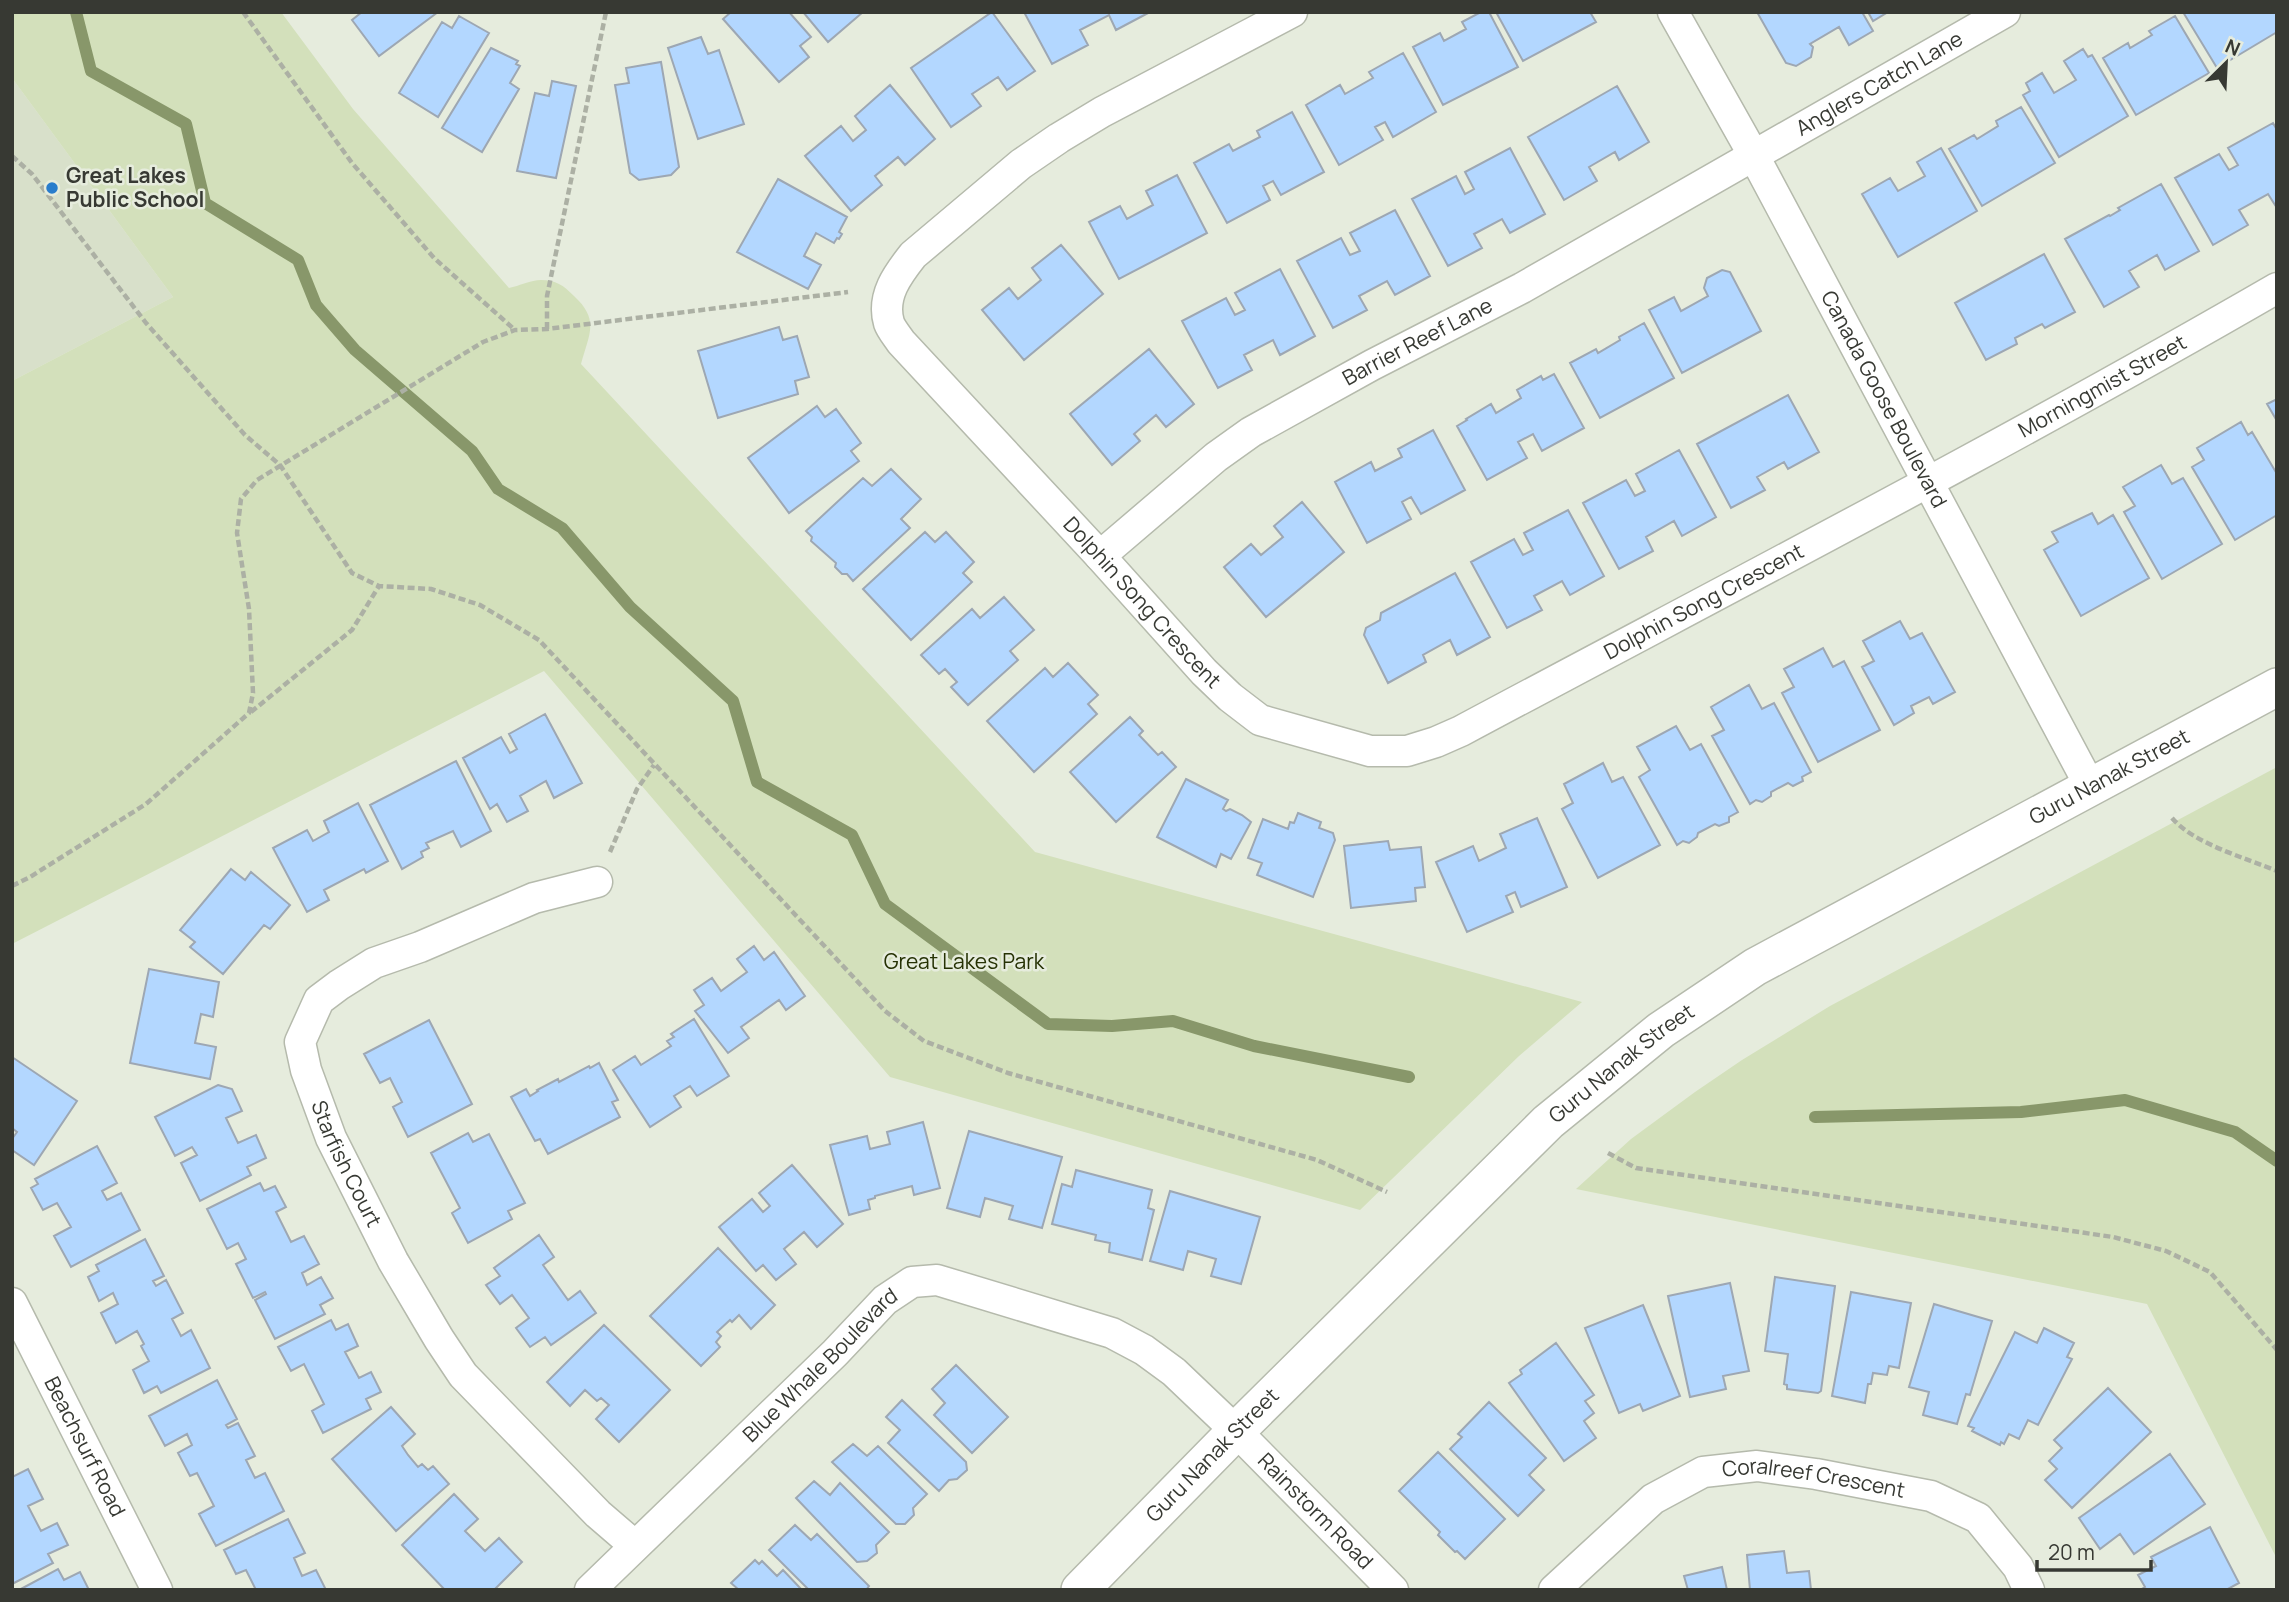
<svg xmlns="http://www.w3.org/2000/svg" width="2289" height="1602" font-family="Manrope,sans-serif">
<rect width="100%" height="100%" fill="#e6ecdd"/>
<path fill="#d8e0ca" d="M12 78 173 297 12 381Z"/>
<path fill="#d3e0bb" d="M12 12H281L353 109 509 288C519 286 531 280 541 280 556 280 563 285 574 296 600 320 589 334 581 364L1035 852 1582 1002 1519 1056 1360 1210 890 1077 544 671 12 944V381L173 297 12 78Z
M2277 767V1559L2147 1304 1576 1189 1631 1139 1695 1092 1742 1060 1830 1006Z"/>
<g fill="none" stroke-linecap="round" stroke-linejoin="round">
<path stroke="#88976a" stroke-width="12" d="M76 12 91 71 186 124 205 203 298 260 316 305 355 350 472 451 498 489 562 528 630 607 733 701 757 782 852 835 885 904 1048 1024 1112 1026 1173 1021 1254 1046 1409 1077
M1815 1117 2021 1112 2125 1100 2235 1132 2277 1161"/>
</g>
<path fill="#b3d7ff" stroke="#9da7b3" stroke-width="2" d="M362 12H438L379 56 352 20Z
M731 12H789L811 37 800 46 809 57 779 82 723 19Z
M803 12H863L828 42Z
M992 12 1035 71 1007 90 998 77 972 94 981 106 951 127 911 68Z
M1024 12H1150L1116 30 1109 15 1080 30 1088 45 1052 64Z
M1481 12H1489L1518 67 1443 105 1413 47 1440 33 1444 41 1466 29 1462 22Z
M1496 12H1590L1596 22 1523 61Z
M1757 12H1862L1873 31 1849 45 1839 27 1810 44 1813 47 1811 57 1796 66 1786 63Z
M1868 12H1888L1873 21Z
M2183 12H2277V32L2217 68Z
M459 16 489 33 438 117 399 93 442 22 452 28Z
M2175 16 2209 73 2136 115 2103 58 2128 43 2130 48 2152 35 2149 31Z
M701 37 708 54 719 50 744 124 698 139 668 48Z
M491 48 518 61 516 64 520 66 510 83 519 89 482 152 442 128Z
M2083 49 2088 57 2092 55 2128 116 2059 157 2023 95 2030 91 2026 83 2042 73 2054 93 2076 80 2064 61Z
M1403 53 1436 112 1393 137 1385 122 1375 127 1383 140 1339 165 1306 105 1340 85 1345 94 1373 78 1369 72Z
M661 62 679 167 671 175 639 180 630 173 615 85 629 83 626 68Z
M552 81 576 86 556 178 517 171 535 93 549 96Z
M890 85 935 139 905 165 898 157 875 176 882 185 851 211 805 156 841 126 853 141 866 130 855 116Z
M1617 86 1649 142 1619 160 1615 152 1589 167 1597 181 1564 200 1528 137Z
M2021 107 2055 163 1982 206 1949 149 1974 135 1977 139 1998 126 1996 121Z
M1292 112 1324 172 1281 195 1273 181 1263 186 1270 200 1227 223 1194 163 1229 144 1233 151 1260 137 1257 131Z
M2273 123 2277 130V208L2268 194 2239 210 2248 225 2213 245 2175 178 2219 154 2229 170 2238 165 2228 148Z
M1510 148 1545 214 1510 233 1502 219 1474 234 1482 248 1448 266 1412 199 1456 176 1465 194 1474 189 1465 172Z
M1941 148 1977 211 1898 257 1862 194 1890 178 1898 191 1925 176 1917 162Z
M1177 175 1207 233 1119 279 1089 222 1120 206 1127 219 1153 205 1146 191Z
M778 179 847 217 839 232 842 234 839 239 837 238 834 243 816 233 804 256 821 265 808 289 737 252Z
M2161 184 2199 251 2165 270 2157 255 2129 271 2139 287 2104 307 2065 239 2109 215 2110 216 2120 210 2118 208Z
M1395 210 1430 276 1395 295 1387 281 1359 296 1367 310 1333 328 1297 261 1341 238 1350 255 1360 251 1350 233Z
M1061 245 1103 294 1024 360 982 310 1009 288 1018 299 1041 280 1032 268Z
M2044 254 2075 312 2045 328 2042 324 2015 338 2017 344 1986 360 1955 303Z
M1280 269 1315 336 1280 355 1273 340 1244 355 1252 370 1218 388 1182 321 1226 298 1235 315 1245 310 1235 293Z
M1722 270 1730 272 1761 331 1682 373 1649 310 1674 297 1681 311 1708 296 1704 288 1707 278Z
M1644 323 1674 378 1600 418 1570 363 1596 349 1598 353 1620 340 1619 337Z
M779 327 783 340 797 336 809 377 795 381 798 394 718 418 698 351Z
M1149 349 1194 404 1166 427 1156 415 1134 434 1140 441 1112 465 1070 414Z
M1554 374 1584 428 1542 451 1533 434 1518 442 1527 458 1487 480 1457 426 1467 420 1466 419 1491 404 1496 413 1521 398 1517 390 1541 376 1543 380Z
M1788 395 1819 452 1788 469 1784 462 1757 477 1765 490 1731 508 1697 444Z
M2277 399V421L2267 404Z
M817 406 825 417 836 409 861 443 851 451 859 461 789 513 748 458Z
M2241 422 2248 435 2252 432 2277 474V515L2235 540 2192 467 2204 460 2197 448Z
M1433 430 1465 490 1421 514 1411 497 1402 502 1411 519 1367 543 1335 482 1371 462 1375 471 1402 457 1398 449Z
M1679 450 1716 517 1682 536 1674 521 1646 537 1653 551 1619 569 1583 503 1626 480 1635 496 1645 491 1636 474Z
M2161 465 2172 484 2183 478 2222 544 2162 579 2124 512 2135 506 2123 487Z
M891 469 921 499 901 519 910 528 853 581 847 574H842L835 567 836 563 811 541 812 537 806 531 863 478 872 486Z
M1302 502 1344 552 1266 617 1224 567 1251 544 1261 555 1283 537 1274 526Z
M1568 510 1604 576 1570 595 1562 581 1534 596 1542 610 1507 628 1471 562 1514 539 1523 555 1533 550 1524 533Z
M2092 513 2098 524 2113 515 2149 578 2081 616 2044 550 2058 542 2052 532Z
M925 532 935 542 946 532 974 562 963 573 972 582 911 640 863 589Z
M1455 573 1490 637 1457 655 1450 640 1423 655 1426 662 1388 683 1364 635 1366 628 1380 620 1381 613Z
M1004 597 1034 630 1010 651 1018 660 968 705 951 687 957 682 945 669 939 674 921 655 972 609 980 618Z
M1900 621 1910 639 1922 633 1955 692 1933 704 1929 697 1911 706 1914 713 1894 725 1862 667 1874 661 1863 641Z
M1823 648 1833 667 1844 661 1880 730 1818 762 1782 693 1794 687 1784 669Z
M1068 663 1098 695 1088 704 1097 714 1034 772 987 721 1045 668 1053 677Z
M1749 685 1762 709 1774 703 1811 772 1802 777 1803 781 1793 786 1788 783 1771 792V796L1762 802 1756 800 1750 804 1712 736 1724 730 1711 707Z
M545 714 582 783 554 798 546 781 520 796 528 811 507 822 497 804 490 809 463 758 501 737 510 753 517 749 509 734Z
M1130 717 1143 731 1139 735 1158 755 1162 752 1176 767 1116 822 1070 772Z
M1676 726 1690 750 1701 744 1738 812 1729 817V822L1719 826 1715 824 1698 833 1697 837 1689 843 1683 841 1677 845 1639 777 1650 770 1637 747Z
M456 761 491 831 461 847 453 831 426 843 429 848 421 852 423 857 402 869 370 805Z
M1603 763 1612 782 1623 777 1660 845 1598 878 1562 809 1573 803 1564 784Z
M1186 779 1228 800 1223 809 1226 811 1230 809 1242 815 1251 822 1231 859 1221 854 1216 867 1157 837Z
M358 803 388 861 366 873 364 869 324 890 329 900 307 912 273 848 307 830 313 841 329 832 324 821Z
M1298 813 1321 822 1319 828 1333 833 1335 840 1313 897 1257 875 1262 863 1248 858 1263 819 1288 829 1290 822 1294 823Z
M1537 818 1567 887 1521 907 1515 892 1506 896 1513 912 1467 932 1436 862 1473 846 1479 861 1506 848 1500 834Z
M1388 841 1390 850 1421 847 1425 887 1415 888 1416 901 1351 908 1344 846Z
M231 869 245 880 251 872 290 905 270 929 264 925 223 974 190 947 195 942 180 930Z
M754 946 764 960 774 952 805 996 786 1010 779 1000 741 1027 749 1038 728 1053 695 1011 704 1005 694 990 712 978 721 991 747 972 737 959Z
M149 969 219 982 213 1017 201 1014 195 1043 216 1047 210 1079 130 1063Z
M694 1019 729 1076 697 1096 690 1086 674 1096 681 1107 650 1127 613 1070 635 1056 641 1065 671 1046 667 1041 674 1037 671 1034Z
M429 1020 472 1104 408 1137 393 1107 402 1102 390 1078 380 1083 364 1054Z
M12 1057 77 1101 34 1165 12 1150V1139L17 1132 12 1128Z
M599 1063 618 1100 612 1102 620 1117 548 1154 540 1139 535 1141 511 1097 526 1089 530 1096 538 1091 537 1090 558 1079 559 1082 589 1066 590 1068Z
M218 1085 232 1089 242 1111 226 1118 238 1143 256 1135 266 1158 247 1167 251 1175 200 1201 181 1163 197 1155 192 1147 175 1156 155 1117Z
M923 1122 940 1188 914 1195 912 1186 875 1196V1198L868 1200 870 1209 849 1215 830 1145 867 1136 870 1149 890 1144 887 1132Z
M969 1131 1062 1157 1042 1228 1009 1219 1013 1206 985 1198 980 1217 947 1208Z
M468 1133 473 1142 489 1134 525 1203 508 1211 512 1219 468 1243 452 1213 460 1208 431 1153Z
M97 1146 117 1183 102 1191 107 1200 121 1193 140 1230 71 1267 54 1236 71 1227 57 1203 43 1210 31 1188 38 1184 35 1179Z
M792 1165 843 1224 817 1247 804 1232 784 1249 796 1264 776 1280 763 1265 756 1271 719 1227 752 1199 763 1212 770 1206 759 1193Z
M1076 1170 1152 1190 1148 1208 1154 1210 1142 1260 1109 1252 1110 1243 1095 1240 1096 1235 1052 1224 1062 1184 1072 1187Z
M260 1183 264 1191 275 1186 286 1207 276 1212 291 1242 304 1236 319 1264 302 1273 307 1285 321 1277 333 1298 320 1305 325 1314 275 1339 255 1300 266 1294 265 1292 253 1298 236 1264 246 1259 238 1243 227 1249 207 1209Z
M1170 1191 1260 1217 1241 1284 1211 1276 1216 1259 1188 1251 1183 1270 1150 1261Z
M539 1235 554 1257 543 1265 568 1300 580 1291 596 1313 551 1345 545 1337 530 1347 516 1328 529 1318 512 1295 500 1304 486 1285 500 1276 494 1268Z
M145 1239 164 1276 153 1281 156 1286 166 1280 183 1313 172 1319 181 1336 191 1330 210 1368 161 1393 157 1386 144 1393 133 1370 149 1361 141 1346 144 1344 137 1331 116 1343 101 1313 118 1304 113 1293 99 1301 88 1277 99 1271 96 1265Z
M718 1248 775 1305 751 1329 739 1315 732 1322 730 1320 717 1332 721 1336 716 1342 720 1347 701 1366 650 1316Z
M1775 1277 1835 1286 1821 1391 1818 1393 1787 1389V1385L1784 1384 1788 1354 1765 1351Z
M1730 1283 1749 1371 1723 1376 1726 1389 1690 1397 1668 1296Z
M1851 1292 1911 1303 1899 1368 1889 1366 1887 1375 1873 1373 1871 1384H1868L1865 1403 1832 1396Z
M1934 1304 1992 1321 1970 1395 1966 1394 1957 1424 1923 1415 1929 1392 1909 1387Z
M1643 1305 1680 1396 1643 1411 1640 1404 1619 1413 1585 1328Z
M331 1320 336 1330 348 1324 358 1346 345 1352 359 1378 371 1372 381 1392 366 1399 371 1409 323 1433 312 1411 324 1404 304 1364 291 1371 278 1347Z
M604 1325 670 1390 619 1442 596 1419 609 1405 601 1398 597 1401 585 1390 570 1406 547 1382Z
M2044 1328 2074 1343 2067 1357 2072 1359 2038 1425 2028 1420 2019 1439 2009 1434 2004 1444 2001 1442 2000 1445 1972 1431 1974 1428 1968 1426 2015 1332 2037 1343Z
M1556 1343 1594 1395 1585 1401 1594 1413 1584 1421 1596 1438 1564 1461 1509 1383 1522 1374 1520 1370Z
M956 1365 1008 1417 972 1453 934 1415 945 1403 932 1389Z
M217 1380 237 1419 226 1425 228 1428 238 1423 255 1456 246 1460 255 1478 265 1473 284 1511 216 1546 199 1514 214 1506 197 1473 190 1476 178 1453 192 1445 187 1434 165 1446 149 1416Z
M2108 1388 2151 1432 2072 1508 2045 1480 2057 1469 2049 1461 2062 1448 2054 1440Z
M902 1400 966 1462 967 1470 957 1479 949 1480 939 1491 888 1443 900 1430 886 1417Z
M1489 1402 1546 1458 1529 1475 1544 1490 1518 1516 1450 1449 1462 1437 1458 1434Z
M391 1407 415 1434 402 1446 408 1455 418 1467 422 1464 428 1470 433 1466 449 1484 396 1531 332 1459Z
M853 1444 867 1456 878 1446 927 1494 913 1508 914 1515 905 1524H896L832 1462Z
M1438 1452 1505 1519 1465 1559 1457 1551 1455 1552 1438 1535 1440 1532 1399 1491Z
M2170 1454 2205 1504 2134 1554 2120 1534 2100 1549 2079 1518Z
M28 1469 43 1499 28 1506 41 1531 57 1523 68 1545 48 1554 53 1563 12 1584V1477Z
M814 1481 830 1495 840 1483 889 1532 876 1545 877 1553 867 1561 857 1562 796 1498Z
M454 1494 478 1519 465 1531 485 1551 499 1538 522 1562 494 1590H445L402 1545Z
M288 1519 305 1553 294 1558 302 1576 316 1570 326 1590H256L246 1570 236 1574 224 1550Z
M795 1525 811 1540 817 1534 869 1586 866 1590H809L769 1550Z
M2210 1527 2239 1583 2226 1590H2140L2145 1587 2138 1575 2156 1566 2151 1557Z
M1784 1551 1787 1573 1809 1571 1811 1590H1750L1747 1555Z
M755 1560 759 1564 762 1561 777 1576 783 1570 802 1590H739L731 1583Z
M1722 1567 1727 1590H1688L1684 1576Z
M58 1569 64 1580 80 1572 89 1590H19Z"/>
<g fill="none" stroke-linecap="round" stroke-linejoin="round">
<g stroke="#b5baac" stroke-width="33">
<g id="minor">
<path id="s1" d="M1292 12 1102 112 1059 138 1021 164 913 255C898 274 881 296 889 323 891 329 897 336 901 342L1100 556 1204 672 1230 697 1260 720 1370 751H1407L1436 742 1461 731C1734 585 2009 443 2277 288"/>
<path id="s2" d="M1673 12 1754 156 2091 788"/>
<path id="s3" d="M1100 556 1216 457 1251 432 1372 365 1522 288 2005 12"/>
<path id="s4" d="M597 882 534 898 420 947 374 963 339 985 319 1000 300 1042 306 1070 331 1138 393 1261 439 1339 463 1375 598 1514 634 1545"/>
<path id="s5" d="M12 1303 157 1590"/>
<path id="s6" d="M590 1590 835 1353 885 1300 912 1282 937 1280 1112 1333 1144 1350 1174 1372 1236 1431 1393 1590"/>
<path id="s7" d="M1554 1590 1653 1499 1703 1472 1757 1466 1816 1474 1931 1496 1978 1518 2018 1567 2029 1590"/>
</g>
</g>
<g stroke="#b5baac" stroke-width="40">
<g id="tertiary">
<path id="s8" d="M1080 1590 1236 1431 1548 1122 1661 1030 1755 967 2277 687"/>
</g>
</g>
<path stroke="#acb0a4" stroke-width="4.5" stroke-dasharray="7 3.5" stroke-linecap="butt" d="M243 12 352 163 434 258 515 330
M12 156 32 174 146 323 245 435 280 465 352 573 379 586 431 589 480 605 539 640 885 1011 924 1041 1008 1073 1317 1160 1387 1192
M547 329V296L606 12
M251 712 352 630 379 586
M2172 818C2194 844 2246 858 2277 871
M610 852 637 789 654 765
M12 886 30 877 146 804 249 713 253 693 249 609 237 533 241 499 257 480 483 342 515 330 547 329 848 292
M1608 1153 1636 1168 2113 1237 2166 1251 2210 1272 2277 1350"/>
<use href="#minor" stroke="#fff" stroke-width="30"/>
<use href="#tertiary" stroke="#fff" stroke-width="37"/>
</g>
<circle fill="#297dcc" stroke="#e6ecdd" stroke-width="2.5" cx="52" cy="188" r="7"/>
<g text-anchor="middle" stroke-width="5" stroke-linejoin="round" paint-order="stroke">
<g font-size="21" fill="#373933" stroke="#e6ecdd">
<text dy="7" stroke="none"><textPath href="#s3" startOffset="914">Anglers Catch Lane</textPath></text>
<text dy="7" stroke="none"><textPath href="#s3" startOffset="385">Barrier Reef Lane</textPath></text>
<text dy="7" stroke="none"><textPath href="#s1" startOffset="2009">Morningmist Street</textPath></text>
<text dy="7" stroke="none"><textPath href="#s2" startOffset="441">Canada Goose Boulevard</textPath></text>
<text dy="7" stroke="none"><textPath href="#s1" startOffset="1556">Dolphin Song Crescent</textPath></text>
<text dy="7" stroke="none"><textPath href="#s1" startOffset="905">Dolphin Song Crescent</textPath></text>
<text dy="7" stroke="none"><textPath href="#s8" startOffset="1323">Guru Nanak Street</textPath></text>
<text dy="7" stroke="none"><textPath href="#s8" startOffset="756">Guru Nanak Street</textPath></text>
<text dy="7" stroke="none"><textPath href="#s4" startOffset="481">Starfish Court</textPath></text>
<text dy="7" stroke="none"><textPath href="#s6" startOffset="322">Blue Whale Boulevard</textPath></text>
<text dy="7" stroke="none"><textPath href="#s5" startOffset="161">Beachsurf Road</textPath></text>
<text dy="7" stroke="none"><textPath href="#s8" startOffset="189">Guru Nanak Street</textPath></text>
<text dy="7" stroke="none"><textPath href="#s7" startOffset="303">Coralreef Crescent</textPath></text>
<text dy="7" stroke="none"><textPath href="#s6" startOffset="926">Rainstorm Road</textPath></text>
</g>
<g font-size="21" font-weight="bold" fill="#373933" stroke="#e6ecdd" text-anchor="start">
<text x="66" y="183">Great Lakes<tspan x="66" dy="24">Public School</tspan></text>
</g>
<g font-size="21" fill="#263204" stroke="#e6ecdd">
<text x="964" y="969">Great Lakes Park</text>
</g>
</g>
<rect width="2289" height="1602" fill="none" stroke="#373933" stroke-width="28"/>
<g transform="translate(2226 63) rotate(24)" stroke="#e6ecdd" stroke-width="5" paint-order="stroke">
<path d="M0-5L12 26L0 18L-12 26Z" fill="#373933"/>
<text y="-10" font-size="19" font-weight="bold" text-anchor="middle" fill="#373933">N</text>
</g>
<path d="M2037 1560v10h114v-10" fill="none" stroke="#373933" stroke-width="3.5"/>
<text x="2048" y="1560" font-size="21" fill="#373933" stroke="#e6ecdd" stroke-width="5" paint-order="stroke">20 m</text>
</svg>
